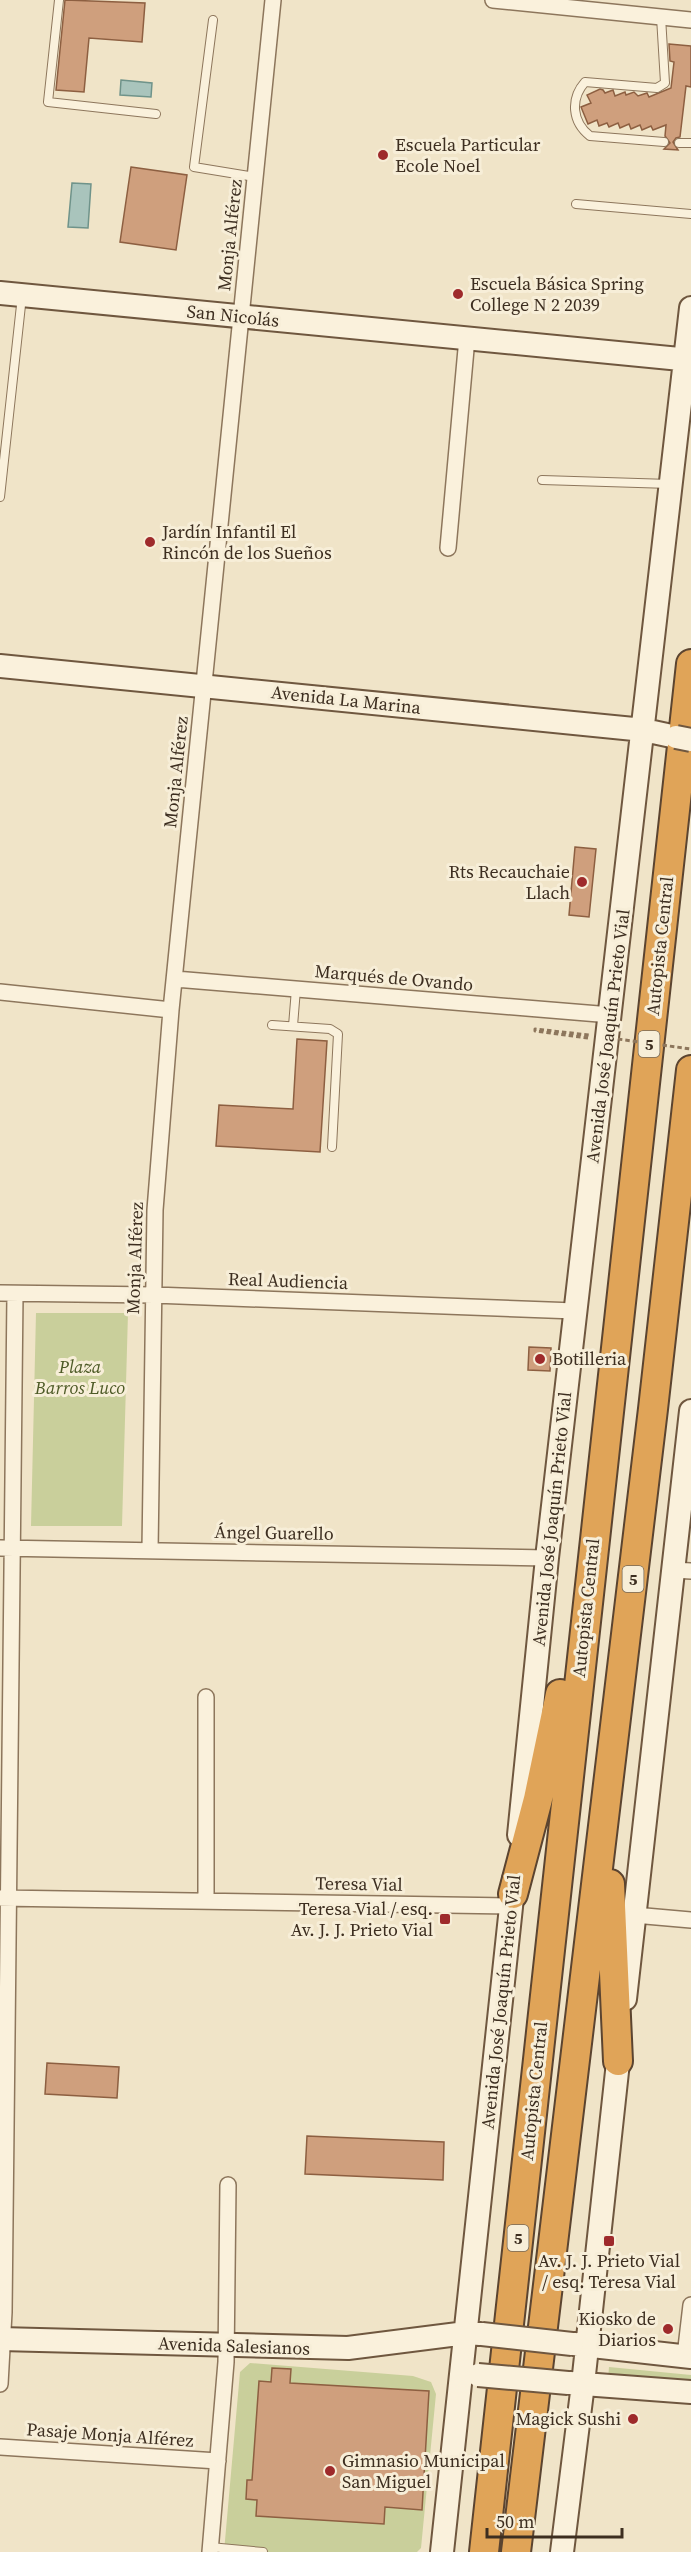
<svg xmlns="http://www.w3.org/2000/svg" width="691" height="2552" font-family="'Source Serif 4',serif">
<rect width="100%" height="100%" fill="#f0e4c8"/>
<path fill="#c9cf9b" d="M36 1313H128L122 1526H31Z
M250 2363 413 2376 431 2382 436 2394 421 2548 417 2552H224L240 2372Z
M609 2367 691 2375V2389L608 2380Z"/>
<path fill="#a9c4bc" stroke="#6f938a" stroke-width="1.5" d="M121 80 152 83 151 97 120 95Z
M72 183 91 184 88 228 68 227Z"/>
<path fill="#cf9f7d" stroke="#8d5f41" stroke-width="1.5" d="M65 0 145 3 142 42 89 38 84 92 56 90Z
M669 44 691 46V87L686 86 680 137 676 138 673 142 678 150 664 149 670 143 665 136 666 125 653 130 651 126 642 130 640 125 631 129 629 124 620 128 618 123 609 127 607 123 599 126 597 120 588 124 581 107 591 103 587 95 600 89 603 90 605 93 613 90 615 96 625 92 626 95 634 92 638 96 647 93 649 97 671 88 674 62 670 61Z
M131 167 187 175 176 250 120 242Z
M575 847 596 849 589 917 569 915Z
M297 1039 327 1041 320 1152 216 1146 219 1105 293 1109Z
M529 1347 551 1348 550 1371 528 1370Z
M47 2063 119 2067 117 2098 45 2094Z
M307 2136 444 2142 443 2180 305 2174Z
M272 2368 291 2369 290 2383 429 2391 422 2510 385 2507 384 2524 256 2516 257 2500 246 2499 247 2480H252L259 2381 271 2382Z"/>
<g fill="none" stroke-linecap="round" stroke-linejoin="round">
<g stroke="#8d765c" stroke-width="10">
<path id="lane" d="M59 0 48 102 156 114
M661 17 665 83 657 88 585 82C570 99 572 122 590 136L664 142
M213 20 194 167 255 177
M679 143H691
M576 204 691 214
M542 480 670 484
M0 497 22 296
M272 1025 330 1029 338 1034 332 1147
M293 1026 296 989
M210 2547 263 2552"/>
</g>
<g stroke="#8d765c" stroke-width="18">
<path id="street" d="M493 0 691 20
M448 548 467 338
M175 979 611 1015
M0 992 171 1010
M0 1293 154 1295 575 1311
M0 1548 547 1558
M150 1550 155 1210 171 1010 273 0
M673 1570 691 1571
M0 1898 512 1906
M206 1901V1697
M634 1915 691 1920
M685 2356 691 2305
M0 2384 4 2312 15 1294
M0 2447 218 2461
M210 2552 226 2362 228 2185"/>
</g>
<g stroke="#6f573f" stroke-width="26">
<path id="secondary" d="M0 293 691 360
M0 666 644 730 676 737
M519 1835 547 1558 691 308
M625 1999 691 1411
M0 2339 348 2348 466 2333 480 2334
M574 2344 691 2357
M570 2383 691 2392
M442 2552 514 1879
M562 2552 583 2384 620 2044"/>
</g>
<g stroke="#5b4430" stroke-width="32">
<path id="highway" d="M610 1884 618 2061
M513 1894 538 1799 560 1694
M484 2552 691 664
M516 2552 653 1409 691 1070"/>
</g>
<path stroke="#8d765c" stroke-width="3" stroke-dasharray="4.5 3" stroke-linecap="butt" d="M588 1038 535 1031V1029L589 1035"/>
<use href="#lane" stroke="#faf1dc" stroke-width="8"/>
<use href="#street" stroke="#faf1dc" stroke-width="15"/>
<use href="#secondary" stroke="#faf1dc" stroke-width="22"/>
<use href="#highway" stroke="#e0a458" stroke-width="28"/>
<g stroke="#6f573f" stroke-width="26" stroke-linecap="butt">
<path id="secondary-bridge" d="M676 737 691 740
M482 2334 572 2344
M478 2375 568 2383"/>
</g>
<path stroke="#8d765c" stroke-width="3" stroke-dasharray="4.5 3" stroke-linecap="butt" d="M603 1037 691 1049"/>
<use href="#secondary-bridge" stroke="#faf1dc" stroke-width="22"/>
</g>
<g fill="#9e2a2b" stroke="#f7eed8" stroke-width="2">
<circle cx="383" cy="155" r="6"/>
<circle cx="458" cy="294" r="6"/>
<circle cx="150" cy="542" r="6"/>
<circle cx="582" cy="882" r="6"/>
<circle cx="540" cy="1359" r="6"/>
<rect x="439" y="1913" width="12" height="12" rx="3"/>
<rect x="603" y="2235" width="12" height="12" rx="3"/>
<circle cx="668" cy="2329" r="6"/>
<circle cx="633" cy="2419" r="6"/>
<circle cx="330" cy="2471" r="6"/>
</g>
<g text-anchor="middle" stroke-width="6" stroke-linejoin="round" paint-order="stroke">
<g fill="#f7eed8" stroke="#756857" stroke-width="1.5">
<rect x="638.5" y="1031" width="21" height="26" rx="4.5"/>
<rect x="622.5" y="1566" width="21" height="26" rx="4.5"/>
<rect x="507.5" y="2225" width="21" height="26" rx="4.5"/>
</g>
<g font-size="16" font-weight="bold" fill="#3d2e20">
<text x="649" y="1050">5</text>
<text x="633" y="1585">5</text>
<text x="518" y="2244">5</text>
</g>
<g font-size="18" fill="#3d2e20" stroke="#f7eed8" text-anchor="start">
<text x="395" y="151">Escuela Particular<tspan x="395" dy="21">Ecole Noel</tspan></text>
<text x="470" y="290">Escuela Básica Spring<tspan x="470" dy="21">College N 2 2039</tspan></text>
<text x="162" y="538">Jardín Infantil El<tspan x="162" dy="21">Rincón de los Sueños</tspan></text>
<text x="570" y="878" text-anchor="end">Rts Recauchaie<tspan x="570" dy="21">Llach</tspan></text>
<text x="552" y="1365">Botilleria</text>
<text x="433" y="1915" text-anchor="end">Teresa Vial / esq.<tspan x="433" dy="21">Av. J. J. Prieto Vial</tspan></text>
<text x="609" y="2267" text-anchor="middle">Av. J. J. Prieto Vial<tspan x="609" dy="21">/ esq. Teresa Vial</tspan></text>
<text x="656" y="2325" text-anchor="end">Kiosko de<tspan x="656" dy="21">Diarios</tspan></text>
<text x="621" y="2425" text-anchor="end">Magick Sushi</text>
<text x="342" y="2467">Gimnasio Municipal<tspan x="342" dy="21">San Miguel</tspan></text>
</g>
<g font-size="18" fill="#3d2e20" stroke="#f7eed8">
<text transform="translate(230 235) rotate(-84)" y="6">Monja Alférez</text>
<text transform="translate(233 316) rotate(6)" y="6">San Nicolás</text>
<text transform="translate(346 700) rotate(6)" y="6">Avenida La Marina</text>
<text transform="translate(176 772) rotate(-84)" y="6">Monja Alférez</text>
<text transform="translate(660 946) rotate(-84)" y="6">Autopista Central</text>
<text transform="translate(394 978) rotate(5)" y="6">Marqués de Ovando</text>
<text transform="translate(608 1036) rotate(-83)" y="6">Avenida José Joaquín Prieto Vial</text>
<text transform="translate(135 1258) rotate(-88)" y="6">Monja Alférez</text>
<text transform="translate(288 1281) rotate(2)" y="6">Real Audiencia</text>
<text transform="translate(552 1519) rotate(-84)" y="6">Avenida José Joaquín Prieto Vial</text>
<text transform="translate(274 1533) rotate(1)" y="6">Ángel Guarello</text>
<text transform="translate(586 1608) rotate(-84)" y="6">Autopista Central</text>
<text transform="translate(359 1884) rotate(1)" y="6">Teresa Vial</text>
<text transform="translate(501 2002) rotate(-84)" y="6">Avenida José Joaquín Prieto Vial</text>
<text transform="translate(534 2091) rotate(-84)" y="6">Autopista Central</text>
<text transform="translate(234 2346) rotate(2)" y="6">Avenida Salesianos</text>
<text transform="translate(110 2435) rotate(4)" y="6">Pasaje Monja Alférez</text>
</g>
<g font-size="18" font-style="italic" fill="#4d5a26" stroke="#f7eed8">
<text x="80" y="1373">Plaza<tspan x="80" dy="21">Barros Luco</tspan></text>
</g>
</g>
<path d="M487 2528v9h135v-9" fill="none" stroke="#3d2e20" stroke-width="3"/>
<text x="496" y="2528" font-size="18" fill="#3d2e20" stroke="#f7eed8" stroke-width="4.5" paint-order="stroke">50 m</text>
</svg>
